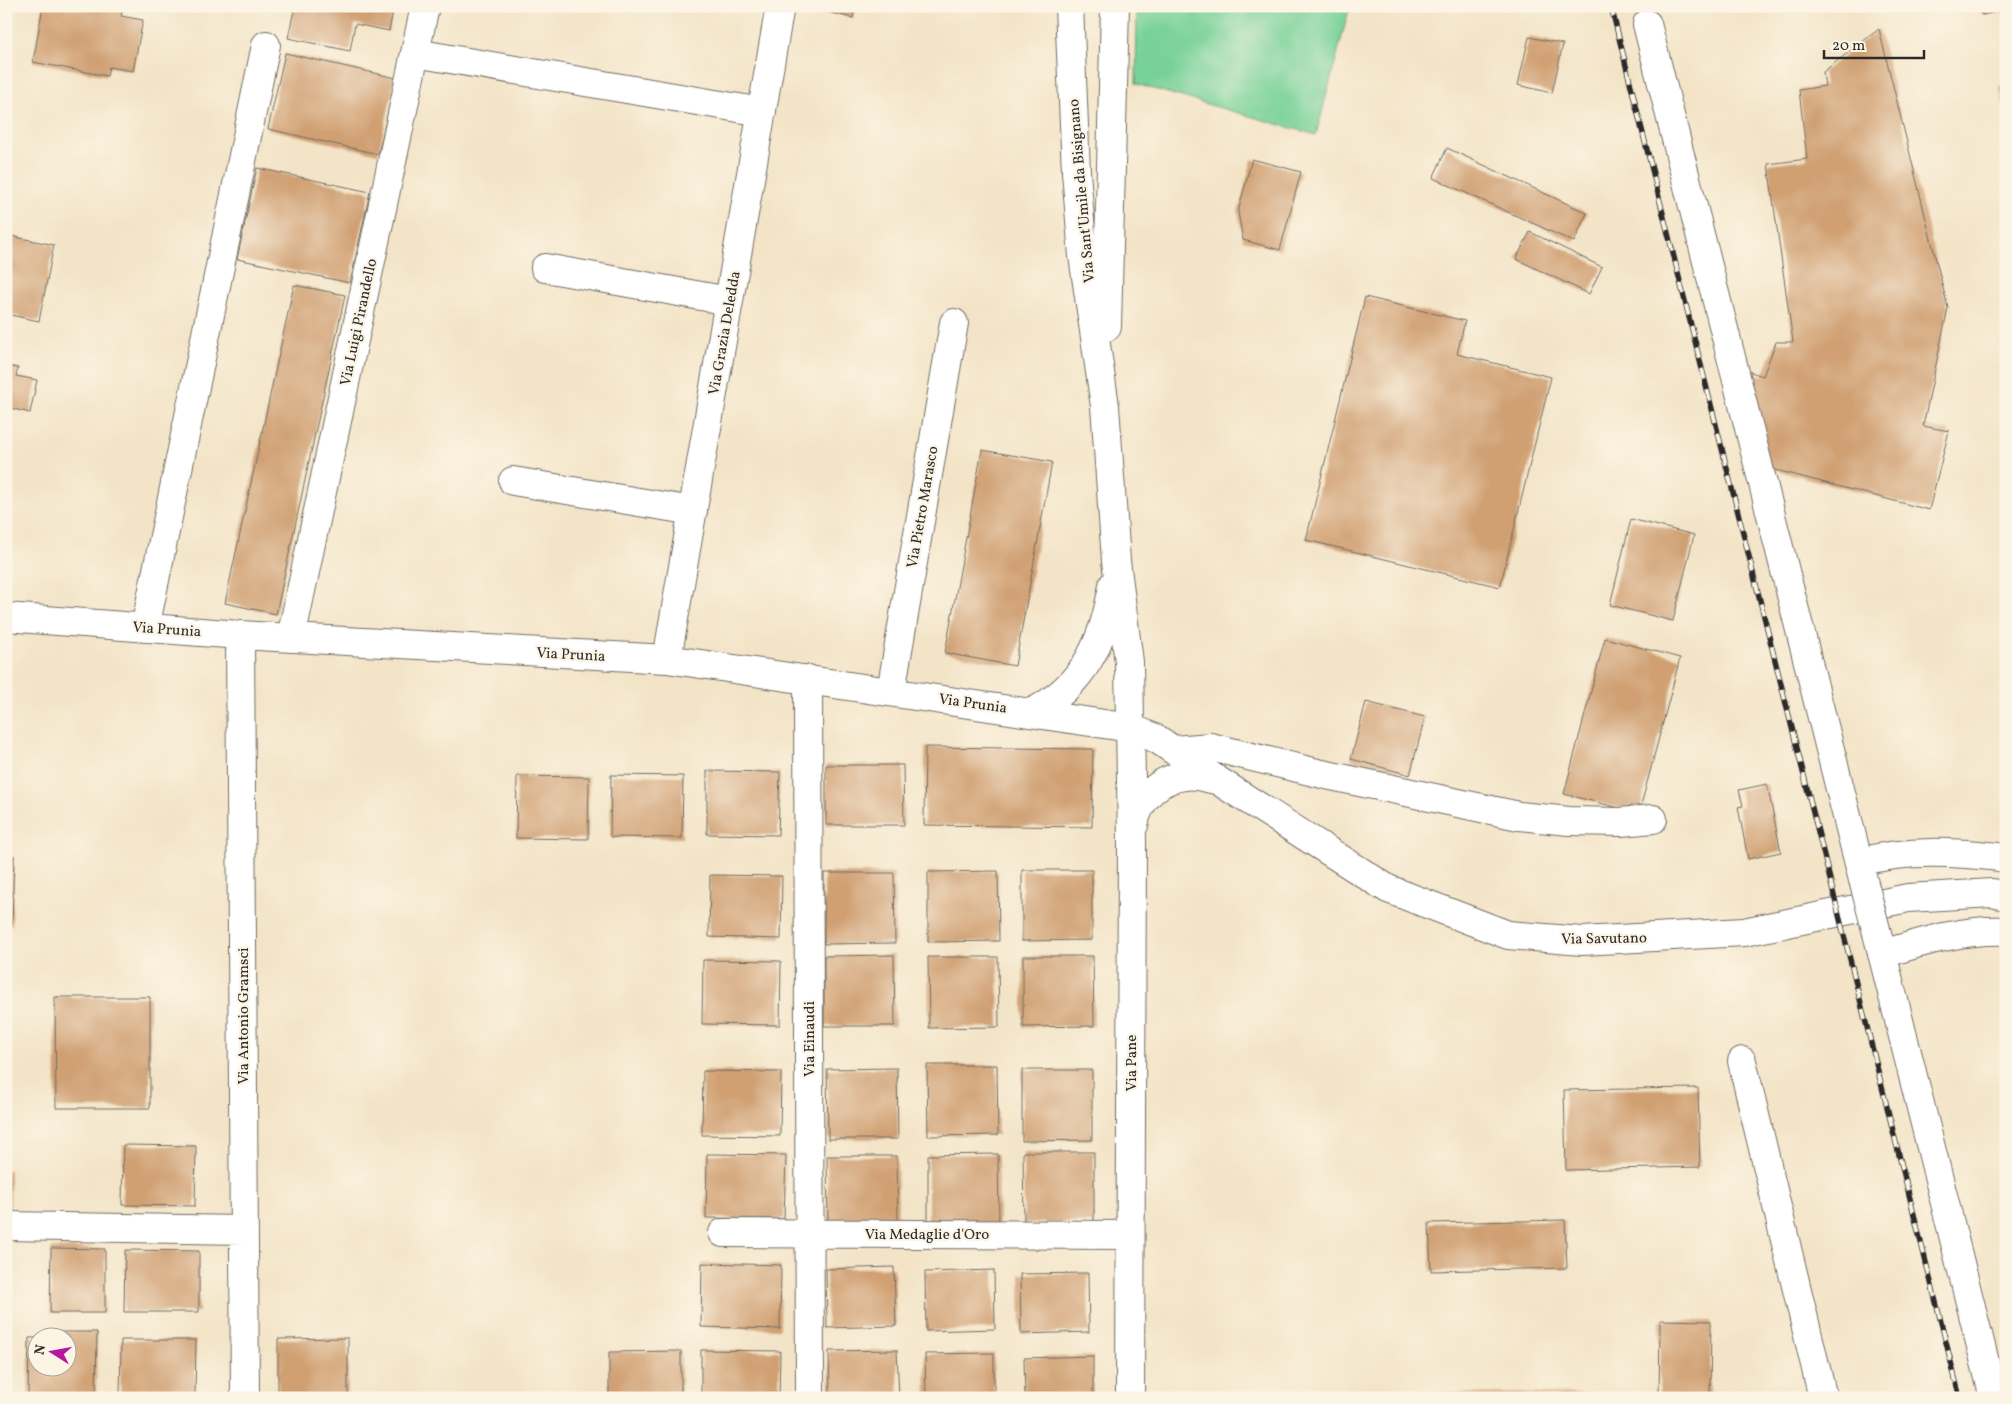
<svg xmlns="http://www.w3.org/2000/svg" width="2012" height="1404" font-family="Vollkorn,serif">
<rect width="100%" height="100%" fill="#fcf5e5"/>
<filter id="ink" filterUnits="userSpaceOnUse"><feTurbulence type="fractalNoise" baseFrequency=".02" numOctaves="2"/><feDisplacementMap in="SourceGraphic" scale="10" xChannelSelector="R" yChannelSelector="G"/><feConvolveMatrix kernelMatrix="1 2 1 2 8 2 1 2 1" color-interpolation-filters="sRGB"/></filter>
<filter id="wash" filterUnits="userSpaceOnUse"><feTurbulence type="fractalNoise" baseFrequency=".0096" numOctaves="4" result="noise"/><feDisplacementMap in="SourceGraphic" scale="20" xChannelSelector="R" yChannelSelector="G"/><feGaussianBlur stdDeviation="1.12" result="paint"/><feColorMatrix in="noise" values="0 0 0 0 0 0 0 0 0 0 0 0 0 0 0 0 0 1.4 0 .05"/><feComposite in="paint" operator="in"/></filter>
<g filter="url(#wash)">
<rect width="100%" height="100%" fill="#f3e4c7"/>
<path fill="#77d198" stroke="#517e62" d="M1137 6H1350L1316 135 1136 84Z"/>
<g id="blocks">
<path fill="#d0a073" d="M43 6H111L123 9 121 16 143 20 133 71 109 67 107 76 33 62Z
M295 6H394L389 31 355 24 350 51 288 38Z
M800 6H855L853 18Z
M1980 6H2006V10L1982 15Z
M1879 29 1948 308 1923 426 1949 431 1929 510 1768 468 1745 370 1763 376 1776 342H1793L1768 164 1807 159 1799 90 1825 86 1823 72Z
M1529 37 1563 44 1552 93 1518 85Z
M285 53 396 78 378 154 268 129Z
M2006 84V111H2005L1999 86Z
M1447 148 1587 213 1574 242 1433 178Z
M1252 159 1301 172 1280 250 1243 240 1238 212Z
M257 168 370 192 350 283 237 259Z
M1530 232 1602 267 1589 294 1516 259Z
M6 235 54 245 39 321 6 314Z
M294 285 345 295 276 614 225 603Z
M1365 297 1465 321 1457 354 1551 377 1500 587 1306 540Z
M6 366 18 368 16 376 37 380 30 413 10 408 7 421Z
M982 450 1052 462 1015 666 945 653Z
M1631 519 1694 535 1673 621 1610 605Z
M1605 638 1680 658 1639 813 1564 794Z
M8 673 9 731H6V674Z
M1366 702 1425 717 1410 775 1351 759Z
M925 747 1093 749 1092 827 924 825Z
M6 750H9L10 818H6Z
M826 765H903L904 825H826Z
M707 771 780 772 778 835 707 834Z
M611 775 683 776 682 838 610 837Z
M517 776 589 777 588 839 516 838Z
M1767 784 1781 852 1748 859 1738 807 1743 806 1739 790Z
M6 856H14L12 925H6Z
M1022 870H1092V940L1022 941Z
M998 871 999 941 928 942V872Z
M824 873H894L895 943 824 944Z
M710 875 782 876 781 939 709 937Z
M894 955 895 1026H824V956Z
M1023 956H1093L1094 1026 1023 1027Z
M928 957H998L999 1027 929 1028Z
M703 960 781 961 780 1025 702 1024Z
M55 997H150V1108H56Z
M927 1065H997L998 1135 928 1136Z
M897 1068 898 1139H828L827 1069Z
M1022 1070H1092V1140L1022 1141Z
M703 1071 781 1072 780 1136 702 1135Z
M1698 1088 1700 1167 1566 1170 1564 1090Z
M123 1145 196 1146 195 1206 122 1205Z
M1023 1152H1094V1223H1024Z
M707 1154 786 1155 784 1219 706 1218Z
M998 1154 999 1225 928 1226V1155Z
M827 1156H897L898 1226 828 1227Z
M6 1170H10V1209H6Z
M1565 1220 1567 1268 1431 1271 1429 1223Z
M51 1248 105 1249V1313H50Z
M125 1250 199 1251V1312H124Z
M702 1263 781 1265 780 1329 701 1327Z
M894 1267 896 1326 827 1328 826 1269Z
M994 1270 995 1329 926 1331 925 1272Z
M1088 1273 1089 1332 1021 1334 1020 1274Z
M1660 1320 1711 1321 1710 1398H1659Z
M60 1332H97L96 1398H28L29 1338H38V1366H68V1336H60Z
M348 1338V1398H278V1339Z
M121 1340H196L195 1398H120Z
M701 1350 780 1351 779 1398H701Z
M897 1350 899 1398H830L829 1351Z
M681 1351V1398H609V1352Z
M994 1353V1398H926L925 1354Z
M1093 1356V1398H1025L1024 1358Z
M1436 1393 1616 1394V1398H1436Z"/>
</g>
</g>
<g filter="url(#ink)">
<use href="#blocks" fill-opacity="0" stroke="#716c62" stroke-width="1"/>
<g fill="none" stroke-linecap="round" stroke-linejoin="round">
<g stroke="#716c62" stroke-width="30">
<path id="street" d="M1069 6 1076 172 1083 256 1105 406 1116 561 1129 662 1132 841 1130 1398
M1647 24 1863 880
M415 53 762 112
M545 268 729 301
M1107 327 1115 6
M513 481 693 511
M6 617 240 635 667 659 1131 728 1157 739 1217 780 1388 889 1508 935 1582 941 1744 932 1908 898 1992 893 2006 896
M145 628 266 45
M240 635 245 1398
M291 638 425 6
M667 659 780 6
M808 679 810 1398
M891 691 954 323
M1033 712C1085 684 1104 641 1113 585
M1174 750 1211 747 1322 774 1519 816 1569 821 1621 822 1653 819
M1134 825C1138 800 1159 778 1185 776 1195 774 1206 778 1216 780
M1859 862C1908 849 1956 852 2006 858
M1877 933 1994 1398
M1882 954C1923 942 1962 929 2006 931
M1742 1061 1823 1398
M6 1226 244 1230
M723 1233 1130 1235"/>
</g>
<use href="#street" stroke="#fff" stroke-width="28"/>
<g stroke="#2b2b2b" stroke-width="5.5">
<path id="rail" d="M1611 6 1960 1398"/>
</g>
<use href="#rail" stroke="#fcf5e5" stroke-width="4" stroke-dasharray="11" stroke-linecap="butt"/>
<g stroke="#716c62" stroke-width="30" stroke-linecap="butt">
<path id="street-bridge" d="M1863 880 1877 933"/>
</g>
<use href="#street-bridge" stroke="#fff" stroke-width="28"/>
</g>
</g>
<g text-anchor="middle" stroke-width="4.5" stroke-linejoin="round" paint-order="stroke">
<g font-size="15" fill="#2b2b2b" stroke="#fcf5e5">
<text transform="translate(1081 191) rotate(-95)" y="5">Via Sant'Umile da Bisignano</text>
<text transform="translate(358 322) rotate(-78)" y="5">Via Luigi Pirandello</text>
<text transform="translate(724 333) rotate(-80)" y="5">Via Grazia Deledda</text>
<text transform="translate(922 507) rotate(-80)" y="5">Via Pietro Marasco</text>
<text transform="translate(167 629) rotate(4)" y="5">Via Prunia</text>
<text transform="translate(571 654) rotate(3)" y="5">Via Prunia</text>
<text transform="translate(973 703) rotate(8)" y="5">Via Prunia</text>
<text transform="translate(1604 938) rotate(-1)" y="5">Via Savutano</text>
<text transform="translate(243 1016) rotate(-90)" y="5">Via Antonio Gramsci</text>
<text transform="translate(809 1039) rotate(-90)" y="5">Via Einaudi</text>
<text transform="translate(1131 1063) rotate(-90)" y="5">Via Pane</text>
<text x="927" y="1239">Via Medaglie d'Oro</text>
</g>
</g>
<rect width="2012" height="1404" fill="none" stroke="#fcf5e5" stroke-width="25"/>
<g transform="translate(52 1352) rotate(281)"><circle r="24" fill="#fcf5e5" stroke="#a8a49b"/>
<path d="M0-4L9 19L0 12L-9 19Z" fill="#b5179e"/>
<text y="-8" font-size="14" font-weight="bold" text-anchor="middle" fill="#2b2b2b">N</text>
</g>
<path d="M1824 50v8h100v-8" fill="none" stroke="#2b2b2b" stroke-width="2.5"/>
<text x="1832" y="50" font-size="15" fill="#2b2b2b" stroke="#fcf5e5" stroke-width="4" paint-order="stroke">20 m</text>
</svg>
